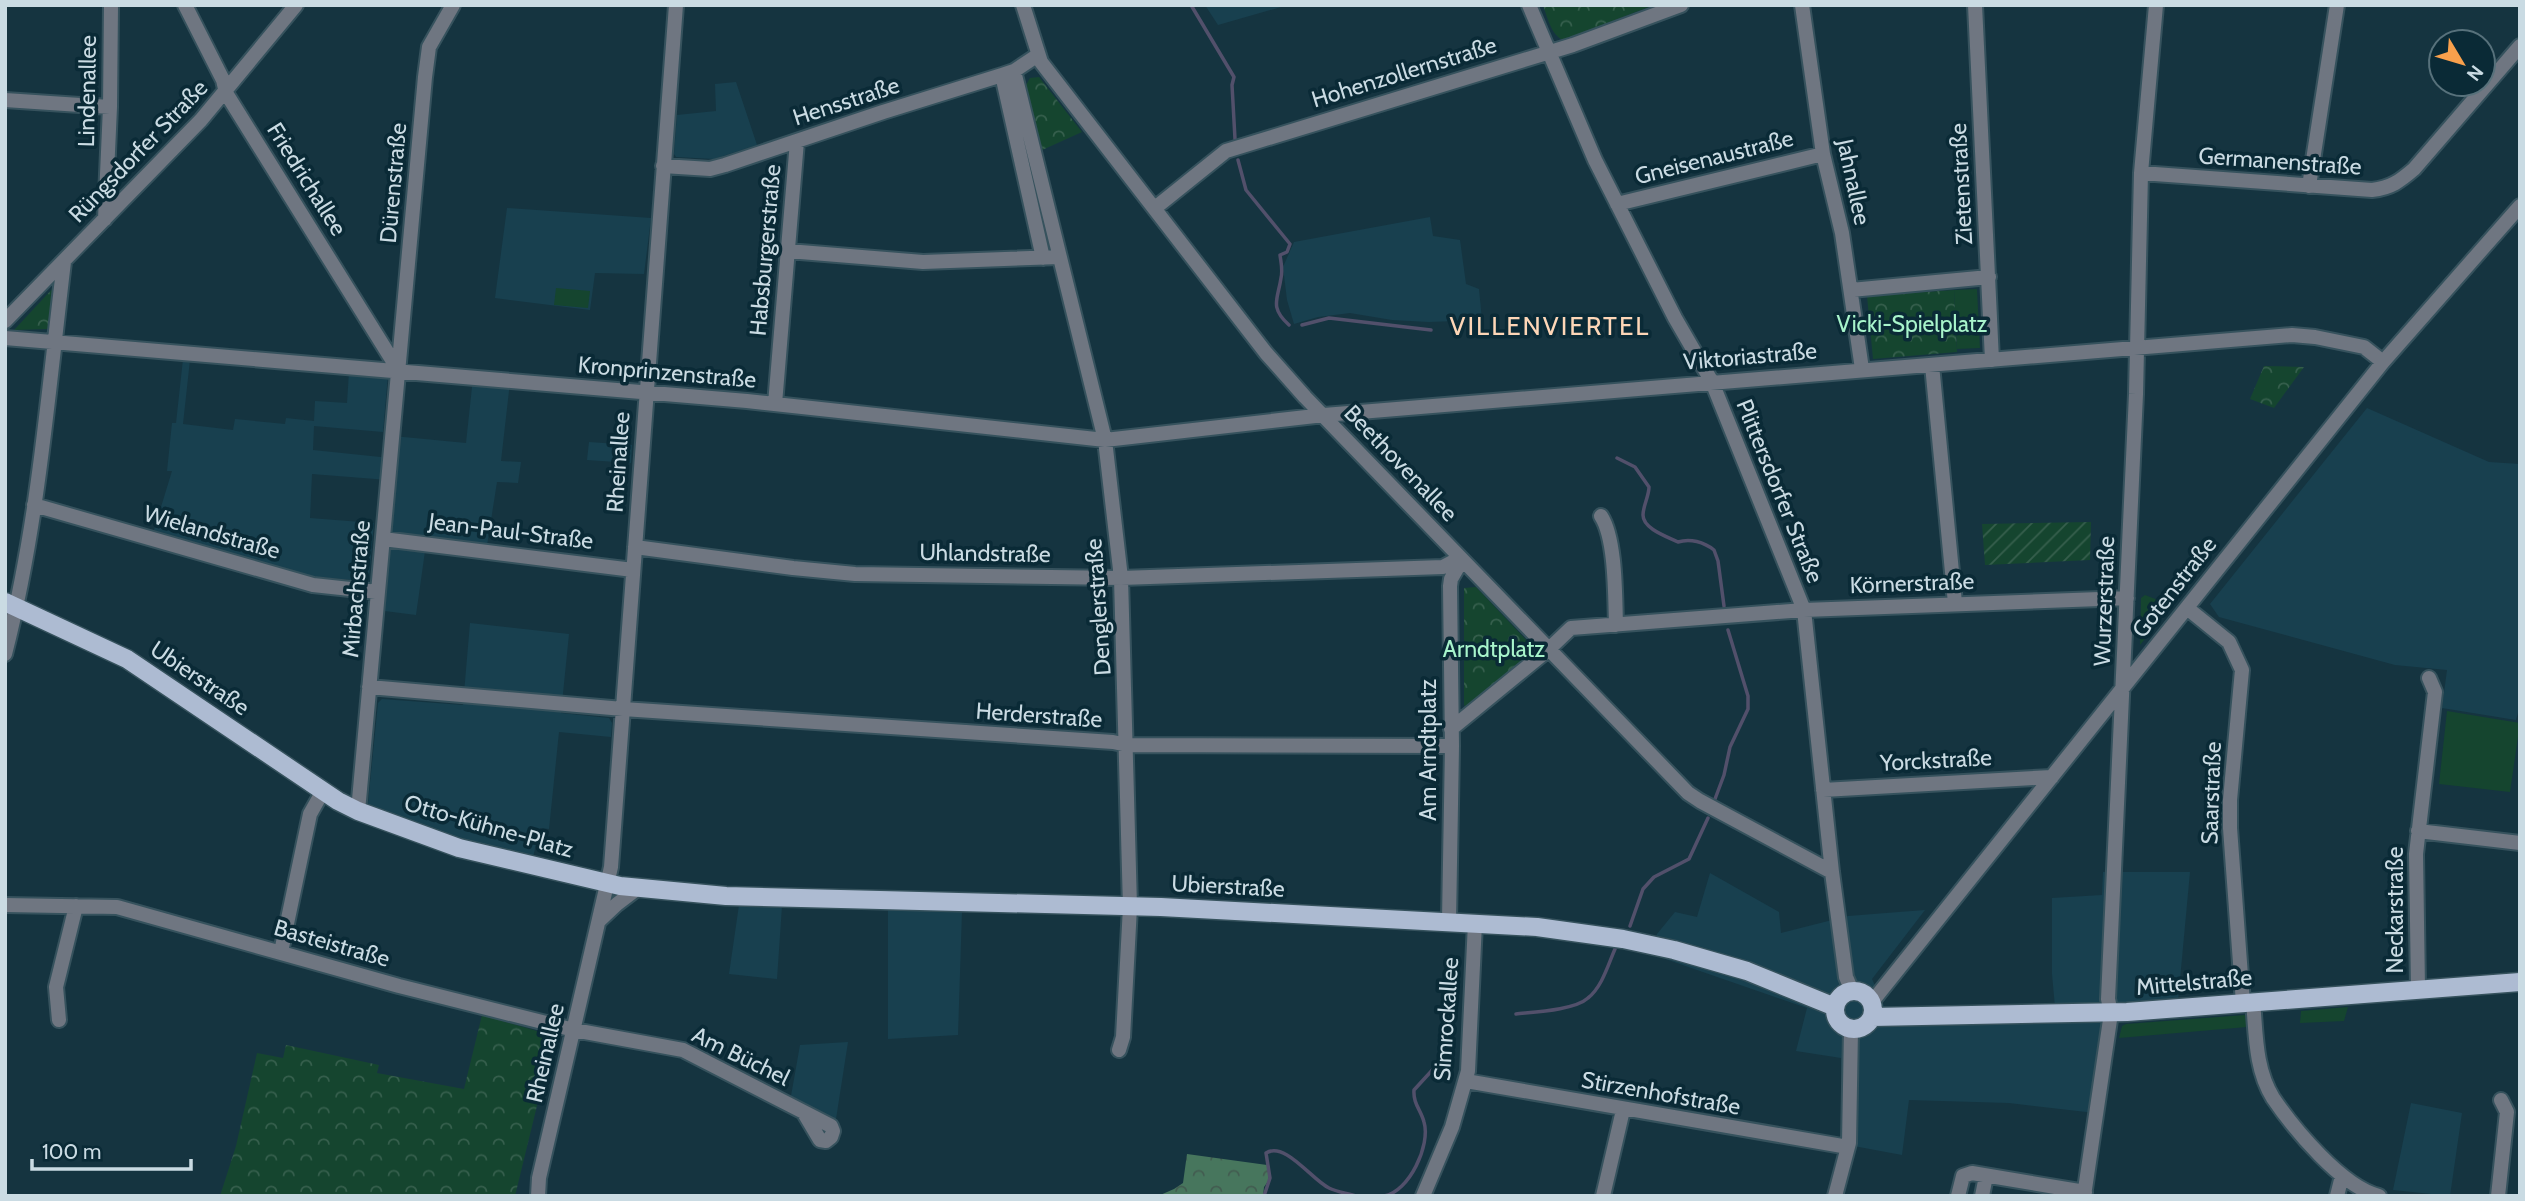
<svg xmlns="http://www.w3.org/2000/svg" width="2525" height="1201" font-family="Cabin,sans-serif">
<defs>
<pattern id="forest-crowns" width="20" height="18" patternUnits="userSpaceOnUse" patternTransform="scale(1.75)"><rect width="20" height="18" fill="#47765d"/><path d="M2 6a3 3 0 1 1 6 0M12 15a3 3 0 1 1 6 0" fill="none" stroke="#425c50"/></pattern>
<pattern id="park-crowns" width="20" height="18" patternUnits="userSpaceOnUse" patternTransform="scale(1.75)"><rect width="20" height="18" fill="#15452f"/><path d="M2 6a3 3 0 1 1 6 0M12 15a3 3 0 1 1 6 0" fill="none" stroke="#365f4d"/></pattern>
<pattern id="garden-furrows" width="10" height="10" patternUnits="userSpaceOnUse" patternTransform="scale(1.75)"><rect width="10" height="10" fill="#15452f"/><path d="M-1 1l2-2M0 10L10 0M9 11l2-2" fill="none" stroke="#365f4d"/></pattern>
</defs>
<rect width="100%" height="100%" fill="#153440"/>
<path fill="#18404f" d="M1205 5H1288L1218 25Z
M736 82 757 145 714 159 676 157 674 154 677 115 716 111 715 84Z
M507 208 651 218 644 274 595 273 590 310 495 298Z
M1430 217 1433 236 1460 240 1466 284 1479 289 1482 320 1429 322 1392 320 1350 313 1318 317 1294 324 1287 300 1283 267 1294 242Z
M183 359 190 360 183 424 233 430 235 419 285 424 286 418 314 421 315 401 347 403 349 372 388 375 383 432 314 426 313 450 390 458 393 436 466 443 473 378 510 382 501 461 521 462 518 483 497 482 486 552 426 544 416 615 377 610 388 480 312 474 310 518 374 523 369 577 364 581 306 576 154 530 172 471H167L172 423H176Z
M2367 408 2489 462 2520 464V705L2516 720 2442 708 2447 670 2395 665 2219 617 2210 604Z
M589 442 632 445 631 463 587 460Z
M470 623 569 634 561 713 609 718 612 723 611 737 559 732 549 829 540 828 533 857 465 841 370 807 368 803 378 703 382 699 463 705Z
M2103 872H2190L2178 1001 2107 1009 2095 1113 2009 1103 1909 1100 1902 1155 1843 1144 1841 1058 1796 1051 1807 1008 1651 954 1657 934 1675 912 1697 917 1710 873 1779 912 1781 933 1848 916 1925 910 1872 979 1885 1008 2055 1007 2052 974V898L2102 895Z
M739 905 782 906 777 979 729 974Z
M888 909 962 911 958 1035 888 1039Z
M848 1042 836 1119 791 1096 800 1045Z
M2411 1103 2462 1113 2450 1196 2393 1190Z"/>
<path fill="#15452f" d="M556 288 590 291 588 308 554 305Z
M1977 289 1980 348 1957 349 1954 290Z
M2145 595 2168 604 2170 608 2140 645 2141 598Z
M2447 711 2520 723 2510 792 2439 784Z
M2348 1007 2344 1021 2300 1023 2301 1011Z
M2245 1015 2247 1027 2119 1038 2122 1026 2126 1024Z"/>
<path fill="url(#forest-crowns)" d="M1187 1154 1267 1165 1269 1180 1264 1187 1263 1196H1158L1174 1189 1183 1183Z"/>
<path fill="url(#park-crowns)" d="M1543 5H1654L1563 40C1551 35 1547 16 1543 5Z
M1039 77 1082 132 1040 151 1025 87 1030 78Z
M55 286 49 329 14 330Z
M1954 290 1957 352 1873 359 1867 296Z
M2264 366 2304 367 2274 408 2250 399Z
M1476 587 1531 645 1534 653 1466 707 1464 705V588Z
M482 1015 554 1036 515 1196H220L236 1146 257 1053 283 1058 286 1045 379 1065 377 1073 464 1089Z"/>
<path fill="url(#garden-furrows)" d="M2091 522 2090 560 1985 565 1982 524Z"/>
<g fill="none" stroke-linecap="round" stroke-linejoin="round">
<path stroke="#52506b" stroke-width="3.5" d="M1191 5 1234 77 1232 85 1235 139
M1238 160 1246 190 1290 244 1287 252 1280 255C1281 263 1283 270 1281 278 1278 299 1269 307 1289 325
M1302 325 1329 318 1431 330
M1617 458 1635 467 1649 487C1649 496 1643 506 1643 515 1643 529 1668 537 1678 542 1690 538 1704 542 1714 550L1718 561 1724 606
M1715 799 1724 775 1730 747 1748 709V696L1728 630
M1630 926 1643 889 1654 877 1689 859 1708 818
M1516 1014C1534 1012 1575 1010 1588 998 1602 987 1608 965 1615 949
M1264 1196 1270 1178 1266 1153C1285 1141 1312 1180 1329 1188 1337 1192 1347 1193 1356 1196
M1384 1196C1409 1192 1431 1145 1424 1122 1421 1110 1413 1104 1414 1090L1447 1054"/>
<g stroke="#36525d" stroke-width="18">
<path id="minor" d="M185 5 223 80 226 93 399 371
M1023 5 1041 62 1266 353 1305 397 1688 793 1700 801 1832 872
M1529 5 1595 160 1675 318 1712 382 1804 610 1832 872 1846 977 1852 991
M1802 5 1823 154 1842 233 1862 369
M1975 5 1992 360
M1014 71 1105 440 1121 578 1130 907 1123 1037 1119 1050
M1002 75 1043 258
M5 100 110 107
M663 166 710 169 725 165 883 112 1002 75 1014 71 1038 55
M2141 173 2372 190C2391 188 2400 181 2414 169L2520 46
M2309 186 2337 5
M1617 204 1823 154
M1155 208 1226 151 1573 45 1681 5
M105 219 110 107 111 5
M788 251 923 262 1059 257
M1851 290 1989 277
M5 321 201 120 296 5
M5 338 747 401 1105 440 1324 415 2292 335 2315 337 2364 347 2383 362
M1932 365 1955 603
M775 404 797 141
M34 505 313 585 378 592
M1601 516C1616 539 1615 597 1616 625
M383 539 633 570
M635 547 793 568 855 574 1121 578 1443 567 1460 558
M2187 608 2229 642 2242 670 2230 800V828L2243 1003
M5 654C38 526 48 393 64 262
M369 687 623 709 1113 742 1127 745 1452 746
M1451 729 1549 649 1571 628 1804 610 2127 598
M1823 790 2052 777
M358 811 425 77 429 47 453 5
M2418 831 2520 843
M5 905 117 907 399 986 574 1030 683 1050 831 1126 833 1131 831 1137 826 1141 820 1140 804 1113
M600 920 617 904 638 888
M1449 921 1452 746 1450 586 1451 579 1462 560
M281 952 310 814 323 791
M2418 989 2416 854 2435 692 2429 678
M2253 1001C2256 1034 2255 1069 2273 1098 2294 1129 2342 1187 2379 1196
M1872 1002 2383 362 2520 206
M59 1020 56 987 76 906
M1466 1081 1848 1147
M538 1196 539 1178 611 867 676 5
M1423 1196 1452 1127 1468 1071 1475 923
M1603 1196 1623 1110
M1835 1196 1849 1143 1851 1029
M1958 1196 1963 1176 1972 1173 2085 1192
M1982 1196 1986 1176
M2084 1196 2111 1013 2108 999 2136 394 2141 173 2156 5
M2337 1196 2342 1176
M2498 1196 2507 1112 2501 1100"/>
</g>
<g stroke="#36525d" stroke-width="21">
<path id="major" d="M5 602 127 659 338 801 358 811 459 848 620 886 726 896 1161 907 1537 927 1623 939 1674 950 1747 971 1835 1007
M1835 1010a19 19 0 1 1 38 0a19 19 0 1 1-38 0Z
M1872 1017 2127 1012 2520 982"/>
</g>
<use href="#minor" stroke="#6f7681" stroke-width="14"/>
<use href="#major" stroke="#adbbd2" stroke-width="18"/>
</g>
<g text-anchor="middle" stroke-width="7" stroke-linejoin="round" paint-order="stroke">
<g font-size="23" fill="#cadbe3" stroke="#0a2a36">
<text transform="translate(1404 72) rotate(-17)" y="8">Hohenzollernstraße</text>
<text transform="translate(87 91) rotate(-89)" y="8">Lindenallee</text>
<text transform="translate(846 101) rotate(-18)" y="8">Hensstraße</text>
<text transform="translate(138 151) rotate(-46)" y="8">Rüngsdorfer Straße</text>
<text transform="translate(1714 157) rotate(-14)" y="8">Gneisenaustraße</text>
<text transform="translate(2280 161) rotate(4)" y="8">Germanenstraße</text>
<text transform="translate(307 179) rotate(58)" y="8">Friedrichallee</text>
<text transform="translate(1854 182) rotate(78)" y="8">Jahnallee</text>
<text transform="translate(393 183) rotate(-85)" y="8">Dürenstraße</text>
<text transform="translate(1961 184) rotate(-93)" y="8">Zietenstraße</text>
<text transform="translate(765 250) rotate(-85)" y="8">Habsburgerstraße</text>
<text transform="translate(1750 356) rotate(-5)" y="8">Viktoriastraße</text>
<text transform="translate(667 372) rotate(5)" y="8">Kronprinzenstraße</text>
<text transform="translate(618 462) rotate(-86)" y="8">Rheinallee</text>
<text transform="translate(1401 463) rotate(46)" y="8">Beethovenallee</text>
<text transform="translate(1780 491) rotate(68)" y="8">Plittersdorfer Straße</text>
<text transform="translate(511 531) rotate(7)" y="8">Jean-Paul-Straße</text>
<text transform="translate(212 532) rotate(16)" y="8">Wielandstraße</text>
<text transform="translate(985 553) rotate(1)" y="8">Uhlandstraße</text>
<text transform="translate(1912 583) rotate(-2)" y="8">Körnerstraße</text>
<text transform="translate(2174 587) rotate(-52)" y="8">Gotenstraße</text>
<text transform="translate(356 589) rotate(-85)" y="8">Mirbachstraße</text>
<text transform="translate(2104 601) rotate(-88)" y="8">Wurzerstraße</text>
<text transform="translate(1098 607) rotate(-94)" y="8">Denglerstraße</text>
<text transform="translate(200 678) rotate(34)" y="8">Ubierstraße</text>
<text transform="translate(1039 715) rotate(4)" y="8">Herderstraße</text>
<text transform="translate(1428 750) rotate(-90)" y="8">Am Arndtplatz</text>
<text transform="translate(1936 760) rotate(-3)" y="8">Yorckstraße</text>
<text transform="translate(2211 793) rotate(-88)" y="8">Saarstraße</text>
<text transform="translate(489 826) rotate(16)" y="8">Otto-Kühne-Platz</text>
<text transform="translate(1228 886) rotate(3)" y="8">Ubierstraße</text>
<text transform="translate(2395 910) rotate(-90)" y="8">Neckarstraße</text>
<text transform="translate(332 943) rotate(16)" y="8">Basteistraße</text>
<text transform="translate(2194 982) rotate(-5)" y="8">Mittelstraße</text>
<text transform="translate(1446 1019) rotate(-86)" y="8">Simrockallee</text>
<text transform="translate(545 1053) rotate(-77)" y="8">Rheinallee</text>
<text transform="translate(741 1056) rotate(26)" y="8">Am Büchel</text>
<text transform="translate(1661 1093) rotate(10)" y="8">Stirzenhofstraße</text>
</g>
<g font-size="23" fill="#a8f4cb" stroke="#0a2a36">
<text x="1912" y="332">Vicki-Spielplatz</text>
<text x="1494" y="657">Arndtplatz</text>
</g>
<g font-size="26" letter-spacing="2" fill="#fdd6b7" stroke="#0a2a36">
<text x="1550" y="335">VILLENVIERTEL</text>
</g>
</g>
<rect width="2525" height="1201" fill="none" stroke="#cadbe3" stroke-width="14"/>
<g transform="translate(2462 63) rotate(128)"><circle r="33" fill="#0a2a36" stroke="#57717b" stroke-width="2"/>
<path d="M0-5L12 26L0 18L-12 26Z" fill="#f9a04c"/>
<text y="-10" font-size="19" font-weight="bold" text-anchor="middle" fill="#cadbe3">N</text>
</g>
<path d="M32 1159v10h159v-10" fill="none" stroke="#cadbe3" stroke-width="3.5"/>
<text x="42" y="1159" font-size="21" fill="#cadbe3" stroke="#0a2a36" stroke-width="5" paint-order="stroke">100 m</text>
</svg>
